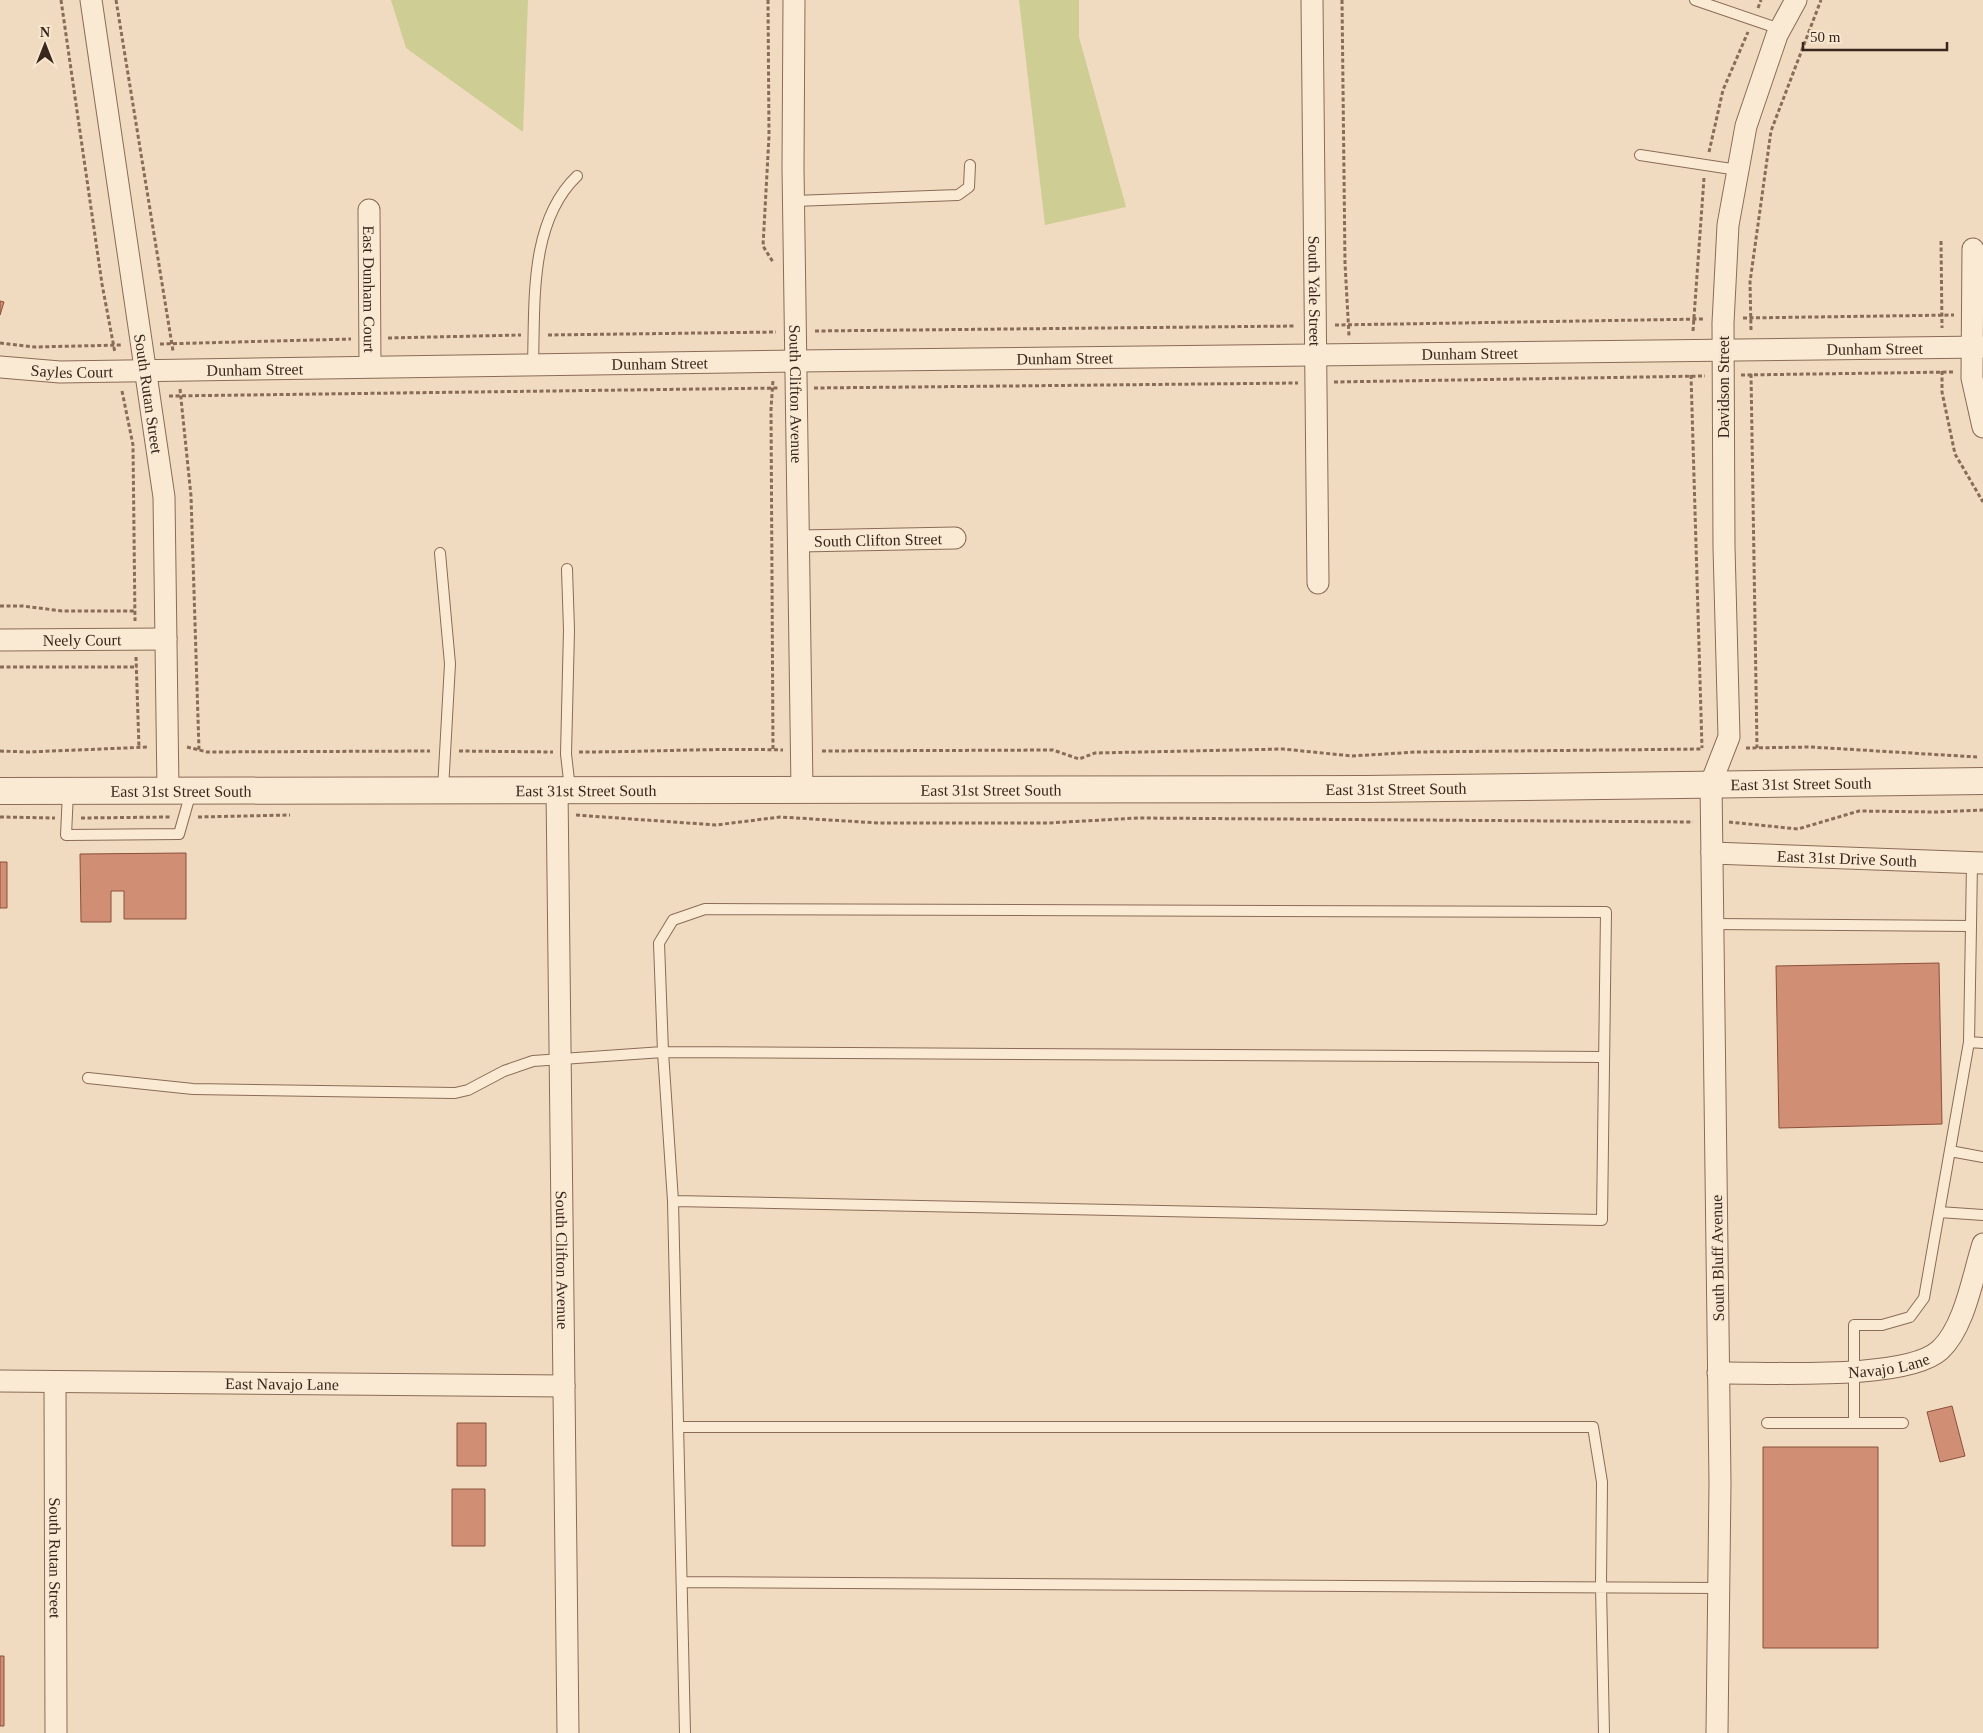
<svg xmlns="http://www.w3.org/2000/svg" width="1983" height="1733" font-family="Georgia,serif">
<rect width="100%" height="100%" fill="#f0dbc0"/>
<path fill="#cecd94" d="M391 0H528L523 132 406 48Z
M1019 0H1079V37L1126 207 1045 225Z"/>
<path fill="#d08e74" stroke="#8a503c" d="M0 301 4 302 0 315Z
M186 853V919H124V891H111V922H81L80 854Z
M0 862H7V908H0Z
M1939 963 1942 1124 1779 1128 1776 966Z
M1952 1406 1965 1456 1940 1462 1927 1412Z
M457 1423H486V1466H457Z
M1763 1447H1878V1648H1763Z
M452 1489H485V1546H452Z
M0 1656H4V1726H0Z"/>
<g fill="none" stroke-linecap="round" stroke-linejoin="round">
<g stroke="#8a6b57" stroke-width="12">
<path id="service" d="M1695 0 1780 29
M1640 155 1738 170
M794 201 958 195 969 187 970 165
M533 364C535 302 529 222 577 176
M440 553 450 664 443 789
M567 569 569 630 566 754 570 789
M68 792 66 835 179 834 191 792
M1713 924 1971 926 1972 862
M1969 1042 1983 1043
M88 1078 193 1089 455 1093 468 1090 504 1071 533 1061 663 1052 1603 1057
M1950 1151 1983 1157
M673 1201 1602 1220 1606 912 705 909 673 920 659 943 663 1052 673 1201 685 1733
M1939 1212 1983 1215
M1767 1423H1903
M1854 1423V1325H1882L1910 1317 1924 1298 1969 1042 1971 926
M678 1427H1593L1602 1482 1601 1586 1604 1733
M682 1582 1718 1588"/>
</g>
<g stroke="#8a6b57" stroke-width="23">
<g id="minor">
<path id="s1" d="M91 0 164 497 168 790"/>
<path id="s2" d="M794 0 793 168 802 789"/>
<path id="s3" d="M1312 0 1318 583"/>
<path id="s4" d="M369 210 370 366"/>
<path d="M1973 249 1972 378 1983 427"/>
<path id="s5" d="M0 367 60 372 798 361 1983 347"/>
<path id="s6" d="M800 541 955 538"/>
<path id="s7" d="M0 640 166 639"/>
<path id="s8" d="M557 789 568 1733"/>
<path id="s9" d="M1712 853 1983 863"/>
<path id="s10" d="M1718 1373C1767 1372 1906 1381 1940 1350 1965 1327 1973 1275 1983 1244"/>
<path id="s11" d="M0 1381 564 1386"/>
<path id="s12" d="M55 1383 56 1733"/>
<path d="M1717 1733 1720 1483 1711 783 1729 737 1724 547 1723 323 1728 225 1746 126 1777 35 1796 0"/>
</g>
</g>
<g stroke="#8a6b57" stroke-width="28">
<g id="tertiary">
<path id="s13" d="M0 791 1365 789 1983 781"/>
</g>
</g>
<path stroke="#8a6b57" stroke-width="3" stroke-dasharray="4 2.5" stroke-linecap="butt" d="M61 0 102 284 115 353
M116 0 173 351
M768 0 769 136 763 246 773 262
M1342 0 1345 263 1349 336
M1758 8 1761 0
M1709 152 1723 90 1748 32
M1941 241 1942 328
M1743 318 1954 315
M1335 325 1704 319
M1751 330 1750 282 1771 131 1821 0
M815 331 1296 326
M1693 331 1704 178
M548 335 776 332
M388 338 521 335
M0 343 35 347 122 345
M160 344 351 339
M1942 371V392L1955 454 1983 502
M1751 374 1757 748
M1691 375 1702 748
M1741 375 1953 372
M1334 382 1705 376
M814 388 1298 383
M180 389 191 496 199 750
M122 391 133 445 135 621
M169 396 778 388
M0 606H23L62 611H135
M136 657 139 748
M0 667H137
M187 747 207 752 430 751
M1746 748 1811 747 1977 757
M773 749 771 409 773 380
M0 751 28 752 149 747
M459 751 553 752
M822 751 1053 750 1079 759 1095 753 1283 749 1352 756 1416 752 1703 749
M579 752C647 752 715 748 783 750
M576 815 716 825 780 817 879 823H1048L1138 818 1693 822
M0 817 55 818
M198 817 290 815
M81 818 170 817
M1729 822 1798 829 1859 811 1937 812 1983 810"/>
<use href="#service" stroke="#faead4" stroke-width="10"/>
<use href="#minor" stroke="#faead4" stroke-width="21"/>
<use href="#tertiary" stroke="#faead4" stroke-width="26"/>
</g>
<g text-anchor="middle" stroke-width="4.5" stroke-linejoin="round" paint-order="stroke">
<g font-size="16" fill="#39261c" stroke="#f7e6d0">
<text dy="6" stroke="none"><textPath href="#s4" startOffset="79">East Dunham Court</textPath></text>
<text dy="6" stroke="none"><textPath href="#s3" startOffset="291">South Yale Street</textPath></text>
<text dy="6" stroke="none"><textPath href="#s5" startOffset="1875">Dunham Street</textPath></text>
<text dy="6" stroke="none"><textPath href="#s5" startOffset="1470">Dunham Street</textPath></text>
<text dy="6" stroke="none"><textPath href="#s5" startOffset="1065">Dunham Street</textPath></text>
<text dy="6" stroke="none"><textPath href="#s5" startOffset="660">Dunham Street</textPath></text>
<text dy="6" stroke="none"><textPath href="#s5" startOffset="255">Dunham Street</textPath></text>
<text dy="6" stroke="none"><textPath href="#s5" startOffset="72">Sayles Court</textPath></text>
<text transform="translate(1723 387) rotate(-90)" y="6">Davidson Street</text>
<text dy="6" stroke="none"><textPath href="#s1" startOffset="398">South Rutan Street</textPath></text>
<text dy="6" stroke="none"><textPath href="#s2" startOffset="394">South Clifton Avenue</textPath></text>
<text dy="6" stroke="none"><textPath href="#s6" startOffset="78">South Clifton Street</textPath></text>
<text dy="6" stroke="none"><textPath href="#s7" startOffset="82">Neely Court</textPath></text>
<text dy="6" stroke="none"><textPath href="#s13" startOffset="1801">East 31st Street South</textPath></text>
<text dy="6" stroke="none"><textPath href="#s13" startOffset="1396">East 31st Street South</textPath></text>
<text dy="6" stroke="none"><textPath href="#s13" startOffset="586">East 31st Street South</textPath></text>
<text dy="6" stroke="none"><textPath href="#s13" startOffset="991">East 31st Street South</textPath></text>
<text dy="6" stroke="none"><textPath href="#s13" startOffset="181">East 31st Street South</textPath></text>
<text dy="6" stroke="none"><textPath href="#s9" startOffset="135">East 31st Drive South</textPath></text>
<text transform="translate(1717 1258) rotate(-91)" y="6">South Bluff Avenue</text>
<text dy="6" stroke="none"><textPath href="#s8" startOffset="471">South Clifton Avenue</textPath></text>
<text dy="6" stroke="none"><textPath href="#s10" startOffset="171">Navajo Lane</textPath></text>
<text dy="6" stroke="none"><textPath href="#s11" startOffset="282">East Navajo Lane</textPath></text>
<text dy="6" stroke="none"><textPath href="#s12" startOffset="175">South Rutan Street</textPath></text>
</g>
</g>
<g transform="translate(45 45)" stroke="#f7e6d0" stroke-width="4" paint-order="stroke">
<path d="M0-4L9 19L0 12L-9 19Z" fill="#39261c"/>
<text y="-8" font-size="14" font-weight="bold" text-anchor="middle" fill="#39261c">N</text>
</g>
<path d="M1803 42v8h144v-8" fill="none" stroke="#39261c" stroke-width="2.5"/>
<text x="1810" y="42" font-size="15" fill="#39261c" stroke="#f7e6d0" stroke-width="4" paint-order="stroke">50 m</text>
</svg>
